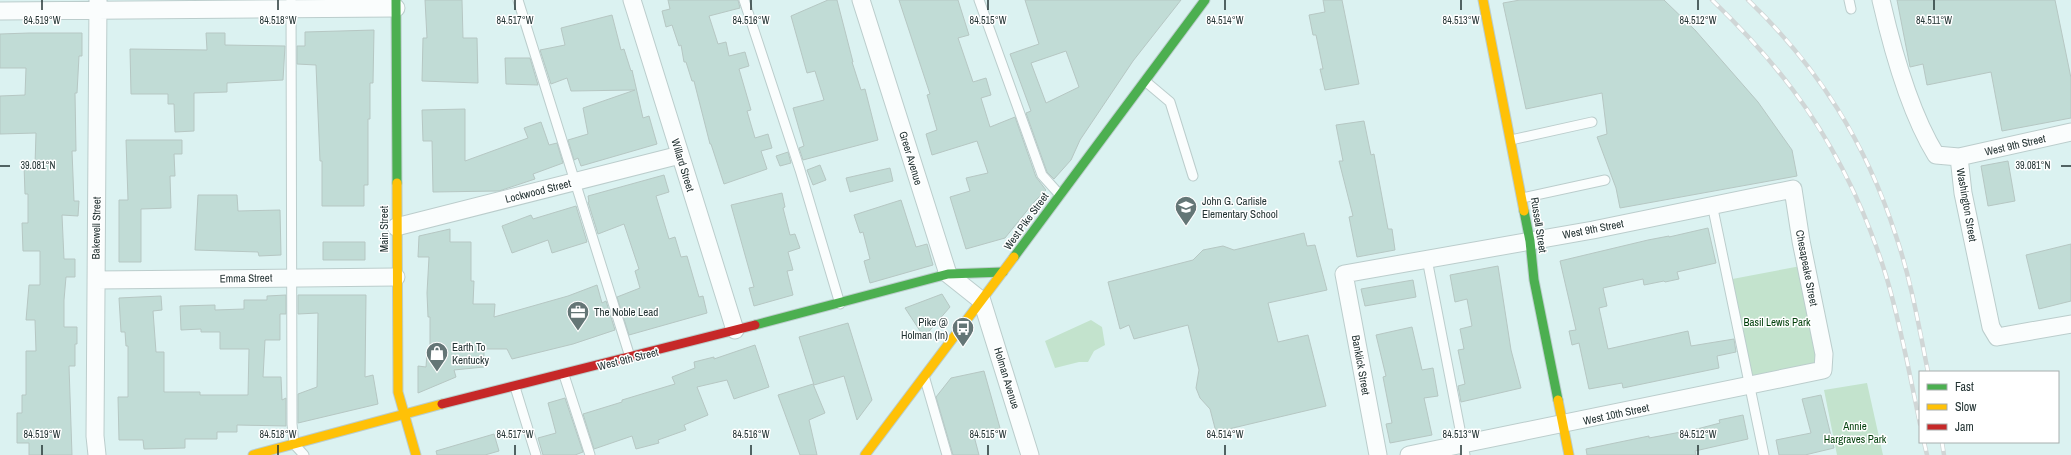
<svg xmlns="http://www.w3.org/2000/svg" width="2071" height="455" font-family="'Archivo Narrow',sans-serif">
<rect width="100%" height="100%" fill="#dbf2f1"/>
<path fill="#c3e3cd" d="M1806 265 1823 370 1750 385 1727 280Z
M1091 320 1102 327 1105 345 1094 351 1088 362H1079L1055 368 1045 341Z
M1867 383 1883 455H1837L1824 390Z"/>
<path fill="#c1dcd6" stroke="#b6c7c3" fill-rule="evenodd" d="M425 0H462L463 38H477L478 83 422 81 423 38H427Z
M668 0H738L740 8 709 16 718 44 726 42 729 56 745 52 749 66 739 69 751 110 747 111 755 138 768 134 772 148 761 151 767 169 724 184 711 144H710L694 81H692L686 62H684L681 45 679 46 672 25 666 27 662 11 670 9Z
M828 0H837L853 62H852L861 90 865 89 878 140 803 160 799 148 804 146 793 108 824 100 815 71 807 73 791 16Z
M899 0H958L969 35 958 38 973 82 986 78 991 95 981 98 990 127 1015 117 1036 177 1046 190 1034 202 1005 238 966 249 950 197 970 191 966 178 988 173 977 141 932 155 926 134 937 130 927 95 930 94Z
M1025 0H1181L1133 61 1080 140 1071 160 1054 179 1047 172 1026 113 1031 111 1010 54 1039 44ZM1066 51 1079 87 1046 103 1031 63Z
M1323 0H1342L1359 84 1325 90 1320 69H1323L1316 35H1313L1309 15 1325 12Z
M1520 0H1664L1695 30 1758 102 1792 150 1797 176 1620 208 1616 188 1597 137 1607 134 1602 93 1526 109 1503 3Z
M1897 0H2055L2071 78V118L2002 131 1991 72 1927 85 1923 64 1910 67Z
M612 15 621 50 624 49 631 71 632 70 643 118 649 116 657 144 581 166 578 158 574 160 568 140 588 134 583 108 635 90 571 91 567 78 551 84 540 50 565 45 561 28Z
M374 30 373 83H370V119H368V185H364V206H322V161H320L316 65 297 64V46H305V32Z
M29 33H82V56H79L77 93H75L76 151H72L74 201H79L78 216 62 215 64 259H75V277H66L64 300V327H77V344H75V366H69L72 455H29V443H17V413H22V395H26V351H36L35 320H26L29 285H40V251H23L22 223H28V194H25L24 165H35L36 133 0 134V96L25 95 26 68H0V34Z
M206 33H225V45L285 46 283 80 227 83V92L194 93V131L175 132 174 104H168V94H131L130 49 207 50Z
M505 58H530L538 85 506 84Z
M465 109V161L528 138 524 128 541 122 549 145 557 143 563 163 533 174 535 179 499 191 433 192 432 141H423L422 110Z
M1364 121 1371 155 1374 154 1388 229H1392L1395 250 1357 257 1349 217 1353 216 1339 161H1343L1336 125Z
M126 140H182V154H174L175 176H170L171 208 141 209V262H119V200H128Z
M788 152 791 163 780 166 776 156Z
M2008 161 2015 201 1988 206 1981 166Z
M820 165 826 180 813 185 807 170Z
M890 168 893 181 850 192 846 178Z
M664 175 669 192 656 196 669 239 675 237 681 257 687 256 699 297 703 296 707 313 629 335 617 297 640 288 635 271 639 269 624 224 598 234 588 202H589L588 196Z
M782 193 785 207 783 208 790 235 795 234 800 248 788 252 793 270 787 271 793 295 754 306 749 288 754 287 731 205Z
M198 195H237L238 211 280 210 281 255 259 256 258 252 195 250Z
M901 200 916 247 927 244 933 265 870 283 864 261 870 259 863 232 860 233 854 215Z
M576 206 587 242 552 253 548 240 512 253 502 226 531 215 533 219Z
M1708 228 1716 263 1677 272 1679 279 1665 282 1664 281 1644 285 1643 279 1603 288 1607 306 1599 308 1608 349 1688 331 1691 346 1734 339 1736 352 1717 356 1719 368 1623 388 1622 383 1589 389 1579 343 1572 345 1569 331 1576 330 1560 261 1648 240 1669 236V237Z
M450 229V242H471V281H474L473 304H495L494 317 568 296 597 285 602 303 606 301 615 330 573 344 512 359 507 349H484V367L454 370 456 377 418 393V366L426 367 427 353H430V317H428L427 293 429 257H418L419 236Z
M1304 233 1307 246 1315 245 1327 290 1268 303 1278 342 1308 335 1326 406 1216 432 1210 409 1200 398 1196 388 1199 370 1188 325 1134 339 1129 325 1120 329 1108 282 1193 260 1203 250 1223 246 1234 250Z
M323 242H365V260H323Z
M2071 244V301L2039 309 2026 255Z
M1498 266 1511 350 1521 388 1461 402 1458 386 1465 384 1458 350 1464 349 1460 329 1472 326 1467 299 1455 302 1450 275Z
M1413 280 1416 297 1365 306 1361 289Z
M942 294 950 307 924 337 905 308Z
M286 295V314H280V340H265L263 377H281L282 400 286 398V426L237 425V432H217V439H185V448L144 449 143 440H119L118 397H128V346H126L125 332H121L119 298 161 296 162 310 153 311 156 352H164V392H200V395H248L249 349H220V332H201V329L181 330 180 306 215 305V310L244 309V300H267V296Z
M298 295H366L365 377 373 375 378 404 298 423V394L317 387 318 313 298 314Z
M848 323 872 400 857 420 844 376 814 385 799 337Z
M1412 327 1422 370 1433 368 1438 396 1424 398 1432 435 1390 443 1386 424 1392 423 1383 377 1386 376 1376 335Z
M755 345 769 387 734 399 727 380 697 387 708 415 684 425 686 430 658 440 659 443 636 449 632 436 594 449 583 414 622 402V400L675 384 672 377 695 368 694 362 714 357V359Z
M984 371 1000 428 974 436 979 455H953L936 397 951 378Z
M813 384 825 413 809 420 817 455H800L778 395Z
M1821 395 1834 448 1805 455H1779L1776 440 1811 433 1802 399Z
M565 398 583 452 575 455H543L538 438 556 433 548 403Z
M1743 415 1748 439 1695 451 1696 455H1587L1586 449 1649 436V438L1697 429 1720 423 1719 420Z
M494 434 499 451 485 455H437L436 451Z"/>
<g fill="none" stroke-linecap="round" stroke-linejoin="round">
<g stroke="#bbcdcc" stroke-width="11">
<path id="lane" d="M291 0 292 424 294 444 304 455
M518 0 630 357
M744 0 800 170 840 304
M979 0 1042 175 1060 195
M1849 0 1851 9
M1145 81 1170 102 1193 176
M1511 140 1592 122
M1522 198 1605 180
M1712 204 1764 455
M1427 259 1465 455
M564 375 590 455
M925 379 947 455
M515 387 536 455"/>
</g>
<g stroke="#bbcdcc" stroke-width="19">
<path id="street" d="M632 0 735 330
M861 0 948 274 982 301 1030 455
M1881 0C1892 48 1910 113 1936 155L1959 157 2071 132
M0 11 396 8
M1959 157 1963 193 1991 327 1997 337 2071 324
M396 227 680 155
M96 280 396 277
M97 455 95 436 98 0
M1378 455 1344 274 1593 230 1793 189 1801 241 1824 354 1823 370 1409 455"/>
</g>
<g stroke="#bbcdcc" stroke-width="11">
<path id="fast" d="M396 0 397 183
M1524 211 1530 241 1534 280 1558 400
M1014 257 1205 0
M755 325 948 274 1003 272"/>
</g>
<g stroke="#bbcdcc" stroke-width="11">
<path id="slow" d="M1483 0 1524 211
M397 183 398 392 416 455
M1558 400 1569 455
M253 455 442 404
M865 455 1014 257"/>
</g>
<g stroke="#bbcdcc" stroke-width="11">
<path id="jam" d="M442 404 755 325"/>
</g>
<use href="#lane" stroke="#fafdfd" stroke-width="9"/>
<use href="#street" stroke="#fafdfd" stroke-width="17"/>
<use href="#fast" stroke="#4caf50" stroke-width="9"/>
<use href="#slow" stroke="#ffc107" stroke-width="9"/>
<use href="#jam" stroke="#c62828" stroke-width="9"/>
<g stroke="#d0d6d6" stroke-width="4.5">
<path id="rail" d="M1712 0C1741 28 1769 58 1793 90 1835 146 1867 213 1887 279 1901 327 1910 376 1920 424
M1748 0C1819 68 1866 143 1896 236 1911 280 1919 327 1928 372
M1924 442 1927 455
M1942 442 1944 455"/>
</g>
<use href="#rail" stroke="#fff" stroke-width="3" stroke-dasharray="9" stroke-linecap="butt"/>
</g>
<path fill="none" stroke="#243434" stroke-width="1.5" d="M42 0V10M278 0V10M515 0V10M751 0V10M988 0V10M1225 0V10M1461 0V10M1698 0V10M1934 0V10M0 166H10M2061 166H2071M42 445V455M278 445V455M515 445V455M751 445V455M988 445V455M1225 445V455M1461 445V455M1698 445V455"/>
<defs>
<g id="school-pin" transform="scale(1.15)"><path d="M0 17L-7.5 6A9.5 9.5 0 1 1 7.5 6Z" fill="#647676" stroke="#fff"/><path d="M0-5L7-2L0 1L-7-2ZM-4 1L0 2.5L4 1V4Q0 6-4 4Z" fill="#fff"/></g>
<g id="office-pin" transform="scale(1.15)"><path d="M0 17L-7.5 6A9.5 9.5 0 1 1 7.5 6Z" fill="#647676" stroke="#fff"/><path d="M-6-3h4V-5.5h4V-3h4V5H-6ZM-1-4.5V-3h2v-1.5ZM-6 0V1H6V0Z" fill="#fff"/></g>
<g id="bus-pin" transform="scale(1.15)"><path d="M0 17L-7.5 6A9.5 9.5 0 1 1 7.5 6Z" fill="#647676" stroke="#fff"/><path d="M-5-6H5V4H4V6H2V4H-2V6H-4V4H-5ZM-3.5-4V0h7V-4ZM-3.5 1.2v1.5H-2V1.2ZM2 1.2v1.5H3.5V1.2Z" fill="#fff"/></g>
<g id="shop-pin" transform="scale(1.15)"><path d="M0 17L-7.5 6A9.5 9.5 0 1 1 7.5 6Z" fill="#647676" stroke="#fff"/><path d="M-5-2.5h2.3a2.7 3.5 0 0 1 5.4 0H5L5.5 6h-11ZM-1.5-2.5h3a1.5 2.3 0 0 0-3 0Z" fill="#fff"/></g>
</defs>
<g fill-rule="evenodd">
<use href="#school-pin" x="1186" y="207"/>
<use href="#office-pin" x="578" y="312"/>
<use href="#bus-pin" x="963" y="328"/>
<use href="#shop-pin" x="437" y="353"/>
</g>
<g text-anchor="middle" stroke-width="3" stroke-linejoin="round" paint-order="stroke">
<g font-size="11" fill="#243434" stroke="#fff">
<text transform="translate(2015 145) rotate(-13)" y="4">West 9th Street</text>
<text transform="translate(911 158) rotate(73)" y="4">Greer Avenue</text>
<text transform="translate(683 165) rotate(73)" y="4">Willard Street</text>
<text transform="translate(538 191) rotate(-14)" y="4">Lockwood Street</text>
<text transform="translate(1967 205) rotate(80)" y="4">Washington Street</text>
<text transform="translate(1026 221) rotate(-54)" y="4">West Pike Street</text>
<text transform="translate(1539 225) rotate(81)" y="4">Russell Street</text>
<text transform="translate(96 228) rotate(-89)" y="4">Bakewell Street</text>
<text transform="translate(384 229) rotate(-90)" y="4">Main Street</text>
<text transform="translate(1593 229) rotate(-11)" y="4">West 9th Street</text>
<text transform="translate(1807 268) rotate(79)" y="4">Chesapeake Street</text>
<text transform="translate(246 278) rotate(-1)" y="4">Emma Street</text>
<text transform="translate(628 359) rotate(-14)" y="4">West 9th Street</text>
<text transform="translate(1361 365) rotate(80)" y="4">Banklick Street</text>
<text transform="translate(1007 378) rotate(73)" y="4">Holman Avenue</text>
<text transform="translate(1616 414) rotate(-12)" y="4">West 10th Street</text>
</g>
<g font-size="11" fill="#243434" stroke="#fff" text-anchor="start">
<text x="1202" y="205">John G. Carlisle<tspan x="1202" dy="13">Elementary School</tspan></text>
<text x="594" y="316">The Noble Lead</text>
<text x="948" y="326" text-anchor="end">Pike @<tspan x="948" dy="13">Holman (In)</tspan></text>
<text x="452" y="351">Earth To<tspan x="452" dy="13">Kentucky</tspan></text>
</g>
<g font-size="11" fill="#013f0a" stroke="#fff">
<text x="1777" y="326">Basil Lewis Park</text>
<text x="1855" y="430">Annie<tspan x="1855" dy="13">Hargraves Park</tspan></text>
</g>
</g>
<g font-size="10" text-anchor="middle" fill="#243434" stroke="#fff" stroke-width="3" stroke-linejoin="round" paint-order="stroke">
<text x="42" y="24">84.519°W</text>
<text x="278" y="24">84.518°W</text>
<text x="515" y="24">84.517°W</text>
<text x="751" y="24">84.516°W</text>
<text x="988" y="24">84.515°W</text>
<text x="1225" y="24">84.514°W</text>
<text x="1461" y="24">84.513°W</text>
<text x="1698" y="24">84.512°W</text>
<text x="1934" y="24">84.511°W</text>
<text x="38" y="169">39.081°N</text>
<text x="2033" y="169">39.081°N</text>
<text x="42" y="438">84.519°W</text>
<text x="278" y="438">84.518°W</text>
<text x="515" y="438">84.517°W</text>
<text x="751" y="438">84.516°W</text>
<text x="988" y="438">84.515°W</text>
<text x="1225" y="438">84.514°W</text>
<text x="1461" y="438">84.513°W</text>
<text x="1698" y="438">84.512°W</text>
</g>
<rect x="1919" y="371" width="140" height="72" fill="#ffffff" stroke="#a7aeae"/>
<rect x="1927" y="384" width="20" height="6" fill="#4caf50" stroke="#a7aeae"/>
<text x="1955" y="391" font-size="12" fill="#243434">Fast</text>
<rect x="1927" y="404" width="20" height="6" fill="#ffc107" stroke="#a7aeae"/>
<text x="1955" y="411" font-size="12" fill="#243434">Slow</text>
<rect x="1927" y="424" width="20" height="6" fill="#c62828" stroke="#a7aeae"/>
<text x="1955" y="431" font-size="12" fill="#243434">Jam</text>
</svg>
